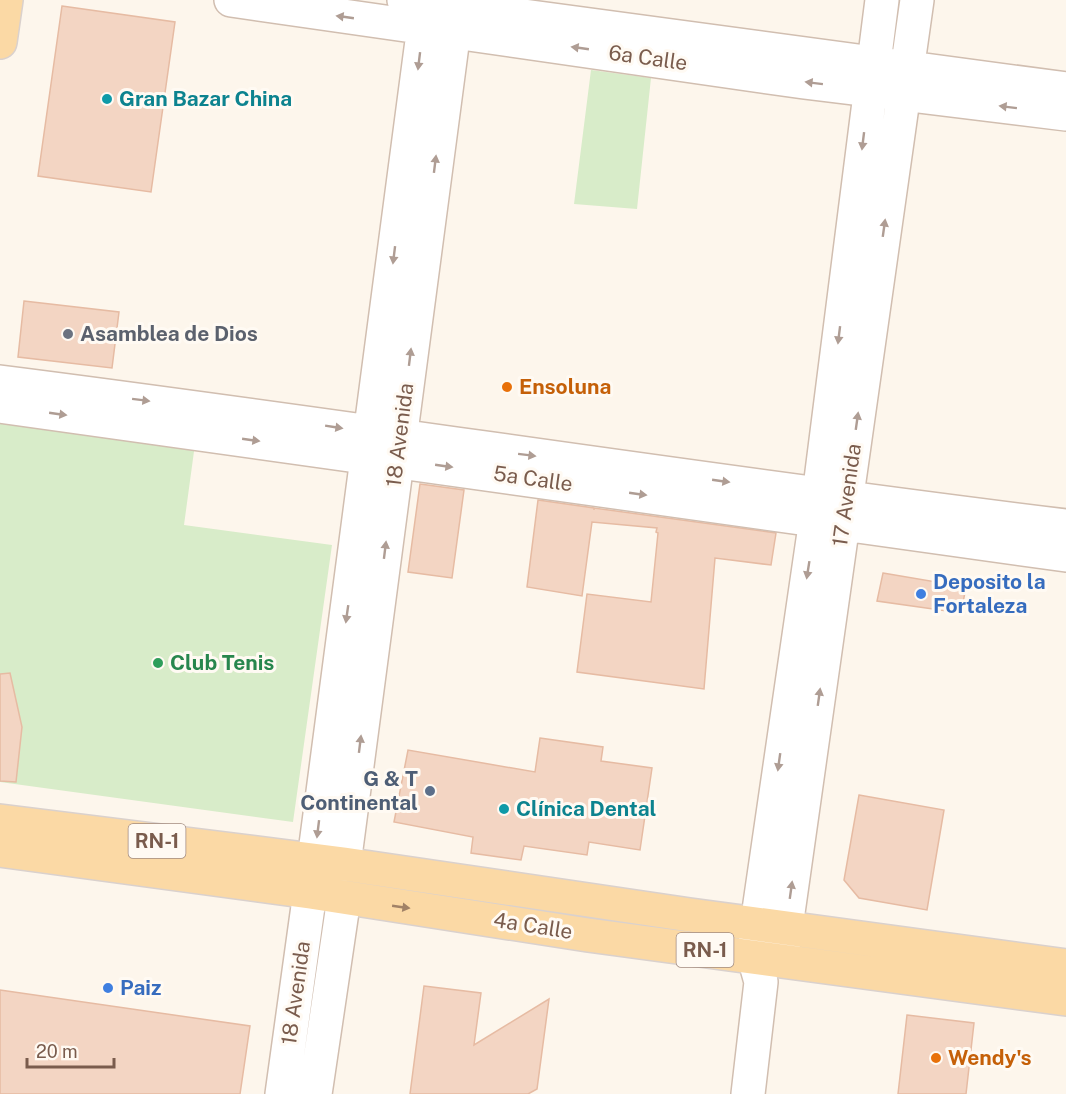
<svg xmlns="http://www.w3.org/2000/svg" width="1066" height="1094" font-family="'Public Sans',sans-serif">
<rect width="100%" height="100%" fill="#fdf6ec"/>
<path fill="#d8ecc9" d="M591 70 651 78 637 209 574 204Z
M0 420 195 444 184 525 332 545 293 822 0 782Z"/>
<path fill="#f3d5c3" stroke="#e6bba3" stroke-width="1.5" d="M62 6 175 22 151 192 38 176Z
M24 301 119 312 112 368 18 357Z
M420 484 464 490 452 578 408 572Z
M538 500 594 508V510V508L776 533 771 565 715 558 704 689 577 672 587 594 651 602 658 533 656 532 657 528 592 522 582 596 527 587Z
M883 573 966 587 961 613 877 601Z
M10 673 22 727 16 782 0 781V674Z
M540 738 603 747 601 761 652 768 640 850 589 842 587 855 524 846 521 860 471 853 473 837 394 822 408 750 535 772Z
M859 795 944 810 927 910 859 898 844 880Z
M424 986 481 993 474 1045 549 999 537 1089 528 1094H410Z
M0 990 250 1026 240 1094H0Z
M907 1015 974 1023 966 1094H898Z"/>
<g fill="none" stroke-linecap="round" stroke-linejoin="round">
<g stroke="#d1beb0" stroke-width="36">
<path id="minor" d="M231 0 804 82 1066 114
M404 0 1066 89
M0 382C356 427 710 483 1066 526
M0 406 1066 555
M314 860 427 3
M344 864 457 7
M782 955 917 0
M282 1094 310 892
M315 1094 344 898
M748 1094 761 982 754 957 757 924 816 519 882 0"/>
</g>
<g stroke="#dad1cd" stroke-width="36">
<path id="major" d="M0 42 6 0
M0 821 344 864 690 915 1066 966
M0 850 310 892 588 935 1066 999"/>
</g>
<use href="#minor" stroke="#fff" stroke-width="33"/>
<use href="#major" stroke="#fbd9a5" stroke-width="33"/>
</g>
<defs><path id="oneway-solid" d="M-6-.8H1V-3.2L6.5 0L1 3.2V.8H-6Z" transform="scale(1.5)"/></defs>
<g fill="#af9d94">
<use href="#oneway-solid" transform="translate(345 17) rotate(-172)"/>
<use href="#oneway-solid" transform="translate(580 48) rotate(-172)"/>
<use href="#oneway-solid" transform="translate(419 61) rotate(97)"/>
<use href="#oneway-solid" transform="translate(814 83) rotate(-173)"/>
<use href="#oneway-solid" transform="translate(1008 107) rotate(-173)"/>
<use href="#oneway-solid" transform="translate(863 141) rotate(97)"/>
<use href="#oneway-solid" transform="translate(435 164) rotate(-83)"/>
<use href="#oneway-solid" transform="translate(884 228) rotate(-82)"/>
<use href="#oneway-solid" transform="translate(394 255) rotate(97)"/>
<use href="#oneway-solid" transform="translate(839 335) rotate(97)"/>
<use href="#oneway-solid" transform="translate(410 357) rotate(-83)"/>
<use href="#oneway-solid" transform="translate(141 400) rotate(7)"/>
<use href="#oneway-solid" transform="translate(58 414) rotate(8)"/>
<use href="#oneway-solid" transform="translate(857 421) rotate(-82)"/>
<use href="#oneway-solid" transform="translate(334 427) rotate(9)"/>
<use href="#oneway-solid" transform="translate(251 440) rotate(8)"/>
<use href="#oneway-solid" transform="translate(527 455) rotate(7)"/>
<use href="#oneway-solid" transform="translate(444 466) rotate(8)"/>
<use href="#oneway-solid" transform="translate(721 481) rotate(8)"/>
<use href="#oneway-solid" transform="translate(638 494) rotate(8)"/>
<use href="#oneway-solid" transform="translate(385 550) rotate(-83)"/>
<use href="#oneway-solid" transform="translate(808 570) rotate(99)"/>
<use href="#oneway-solid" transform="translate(347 614) rotate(98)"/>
<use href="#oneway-solid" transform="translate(819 697) rotate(-82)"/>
<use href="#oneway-solid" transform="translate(360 744) rotate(-83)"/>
<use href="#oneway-solid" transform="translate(779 762) rotate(98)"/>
<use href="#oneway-solid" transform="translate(318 829) rotate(97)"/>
<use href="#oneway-solid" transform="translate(791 890) rotate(-82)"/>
</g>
<use fill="#a18267" href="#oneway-solid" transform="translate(401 907) rotate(8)"/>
<g fill="#0f9aa8" stroke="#fffaf3" stroke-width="2">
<circle cx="107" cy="99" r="6"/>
<circle cx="504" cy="809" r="6"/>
</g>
<circle fill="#6b7280" stroke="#fffaf3" stroke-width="2" cx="68" cy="334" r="6"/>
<g fill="#e8710a" stroke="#fffaf3" stroke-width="2">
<circle cx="507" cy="387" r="6"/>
<circle cx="936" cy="1058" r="6"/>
</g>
<g fill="#3f7fe0" stroke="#fffaf3" stroke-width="2">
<circle cx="921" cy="594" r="6"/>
<circle cx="108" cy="988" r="6"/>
</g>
<circle fill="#2e9e5b" stroke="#fffaf3" stroke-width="2" cx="158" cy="663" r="6"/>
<circle fill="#5c6f8a" stroke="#fffaf3" stroke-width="2" cx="430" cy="791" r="6"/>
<g text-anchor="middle" stroke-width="6" stroke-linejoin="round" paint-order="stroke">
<g fill="#fffaf3" stroke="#a28b7f" stroke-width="1.5">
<rect x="128.5" y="824" width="57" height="34" rx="4.5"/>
<rect x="676.5" y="933" width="57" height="34" rx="4.5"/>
</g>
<g font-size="20" font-weight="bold" fill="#7a5c4d">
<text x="157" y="848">RN-1</text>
<text x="705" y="957">RN-1</text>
</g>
<g font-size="21" fill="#7a5c4d" stroke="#fffaf3">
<text transform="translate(648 58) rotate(8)" y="7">6a Calle</text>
<text transform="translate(400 435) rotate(-83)" y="7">18 Avenida</text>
<text transform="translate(533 479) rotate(8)" y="7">5a Calle</text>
<text transform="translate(847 495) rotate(-82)" y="7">17 Avenida</text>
<text transform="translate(533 926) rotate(9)" y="7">4a Calle</text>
<text transform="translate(296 993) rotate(-82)" y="7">18 Avenida</text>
</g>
<g font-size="21" font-weight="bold" fill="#0d838f" stroke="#fffaf3" text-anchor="start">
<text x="119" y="106">Gran Bazar China</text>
<text x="516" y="816">Clínica Dental</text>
</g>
<g font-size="21" font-weight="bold" fill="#5b616d" stroke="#fffaf3" text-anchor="start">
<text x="80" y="341">Asamblea de Dios</text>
</g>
<g font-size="21" font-weight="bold" fill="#c56008" stroke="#fffaf3" text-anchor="start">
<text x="519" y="394">Ensoluna</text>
<text x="948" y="1065">Wendy's</text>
</g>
<g font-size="21" font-weight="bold" fill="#366cbe" stroke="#fffaf3" text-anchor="start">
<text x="933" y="589">Deposito la<tspan x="933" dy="24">Fortaleza</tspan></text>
<text x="120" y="995">Paiz</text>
</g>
<g font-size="21" font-weight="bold" fill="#27864d" stroke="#fffaf3" text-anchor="start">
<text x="170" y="670">Club Tenis</text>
</g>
<g font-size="21" font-weight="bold" fill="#4e5e75" stroke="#fffaf3" text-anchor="end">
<text x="418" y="786">G &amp; T<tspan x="418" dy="24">Continental</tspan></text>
</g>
</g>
<path d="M27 1058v9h87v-9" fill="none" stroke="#7a5c4d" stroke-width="3"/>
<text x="36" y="1058" font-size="18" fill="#7a5c4d" stroke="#fffaf3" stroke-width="4.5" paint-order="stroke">20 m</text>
</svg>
